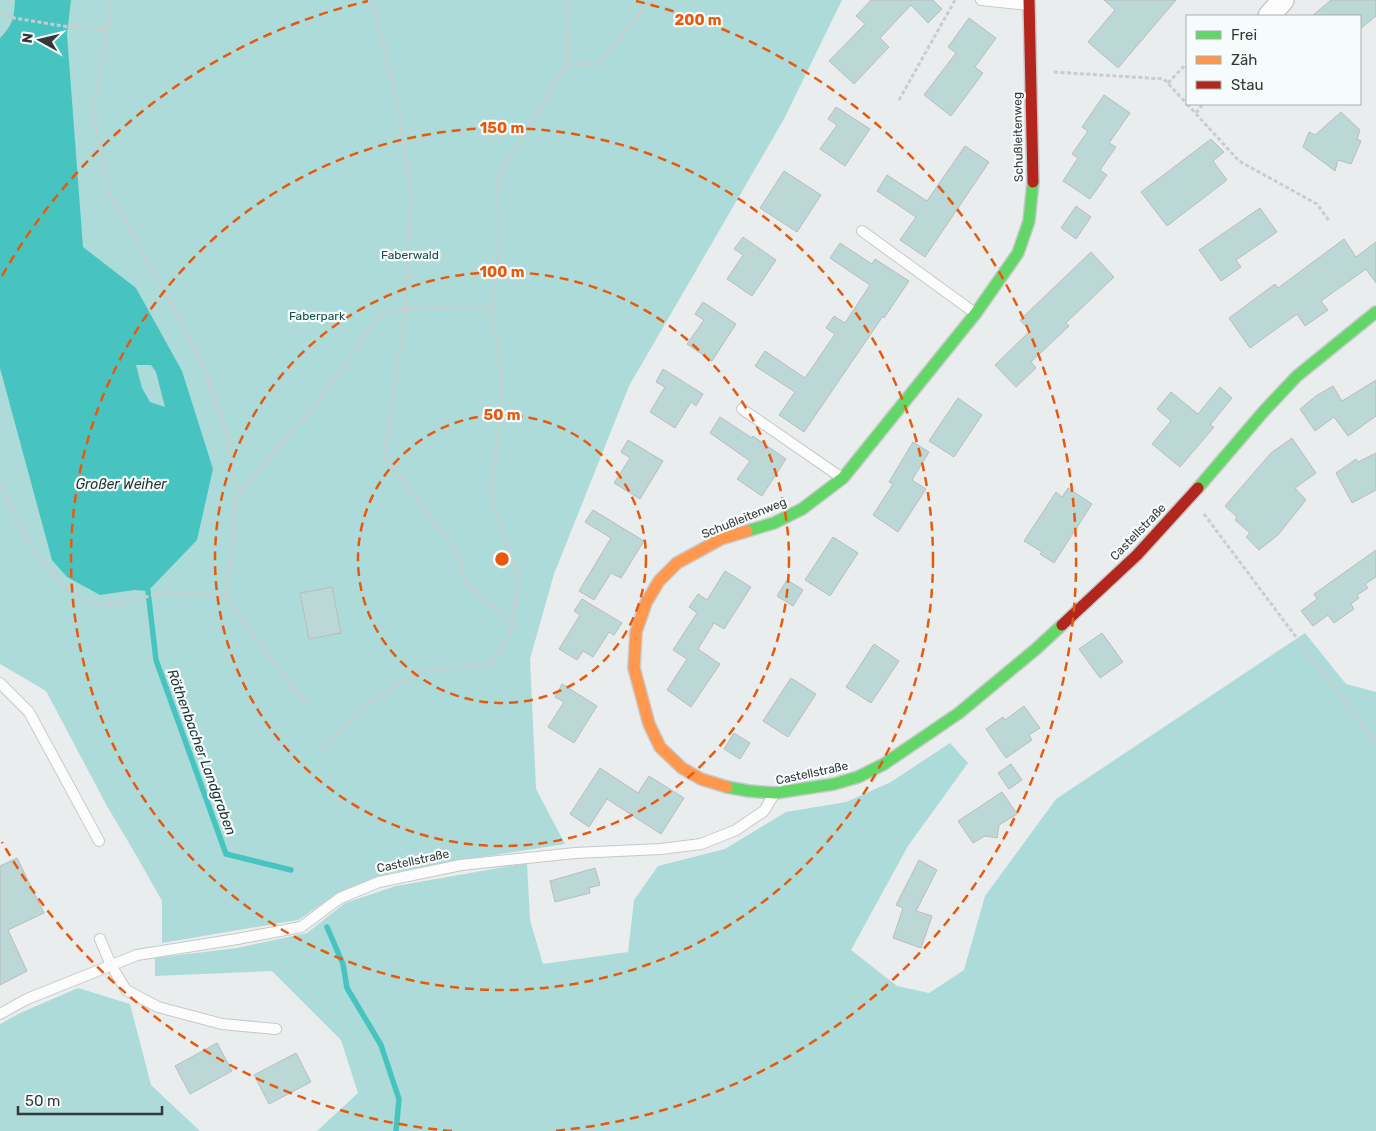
<svg xmlns="http://www.w3.org/2000/svg" width="1376" height="1131" font-family="Rubik,sans-serif">
<rect width="100%" height="100%" fill="#e9eded"/>
<path fill="#addbd9" d="M0 0H842L784 119 629 386 554 574 530 659 536 789 565 844 456 861 391 873 340 892 298 920 162 943V901L136 855 107 806 46 691 0 664Z
M1305 633 1346 684 1376 692V1131H317L358 1093 341 1040 272 971 155 976V958L237 948 307 933 345 903 396 886 527 863 530 920 543 964 628 952 634 900 658 866 725 849 786 812 846 802 891 782 950 743 968 763 908 846 851 950 897 986 929 993 964 970 985 896 1056 799Z
M78 988 130 1004 151 1085 200 1131H0V1024L20 1013Z"/>
<path fill="#47c4c0" fill-rule="evenodd" d="M15 0H71L67 34 83 247 136 288 182 371 213 469 197 540 148 591 134 590 100 595 67 577 52 560 0 368V38C13 25 14 18 15 0ZM136 365H151L156 372 165 407 150 402 142 388Z"/>
<g fill="none" stroke-linecap="round" stroke-linejoin="round">
<path stroke="#47c4c0" stroke-width="5.5" d="M148 591 156 660 226 854 291 870
M327 927 343 964 347 988 381 1045 399 1099 396 1131"/>
</g>
<path fill="#bbd7d6" stroke="#babdbd" d="M871 0H933L942 9 928 23 911 5 880 38 889 47 854 84 829 61 865 24 856 16Z
M1104 0H1176L1118 68 1088 42 1115 10Z
M1331 0H1376V16L1360 29V16H1312Z
M969 18 996 38 975 67 983 73 951 116 924 95 956 53 948 47Z
M1104 95 1130 113 1109 143 1116 147 1100 170 1107 175 1090 199 1063 181 1078 158 1072 154 1088 131 1082 127Z
M836 107 870 129 845 166 820 149 837 125 828 119Z
M1341 112 1360 130 1357 139 1361 141 1351 164 1338 160 1335 171 1303 147 1309 132 1315 135Z
M1211 139 1224 152 1213 161 1227 180 1167 226 1141 192Z
M965 146 989 162 925 257 900 240 916 217 877 191 887 175 927 201Z
M784 171 821 195 797 232 760 208Z
M1076 206 1091 217 1076 239 1061 228Z
M1260 208 1277 232 1236 260 1241 267 1221 281 1199 250Z
M743 237 776 260 752 296 727 279 743 255 734 249Z
M1344 239 1356 257 1376 242V283L1366 269 1321 301 1328 310 1305 326 1297 314 1250 348 1229 318 1275 284 1278 288Z
M840 243 872 264 875 259 909 281 884 318 883 316 804 432 779 415 795 392 755 366 765 351 805 378 835 334 826 328 834 316 845 323 870 285 830 258Z
M1091 252 1114 277 1066 323 1069 326 1031 362 1036 368 1016 387 995 365 1030 331 1020 320Z
M703 302 736 324 712 361 687 344 704 320 695 314Z
M663 369 703 394 696 406 691 402 675 428 650 412 665 387 656 382Z
M1376 380V416L1348 436 1334 417 1315 431 1300 409 1316 396 1333 386 1342 401Z
M1220 387 1232 398 1210 425 1214 427 1180 467 1152 444 1171 421 1157 409 1171 392 1198 414Z
M958 398 982 415 954 457 929 441Z
M720 417 752 438 753 436 786 459 762 496 737 479 750 461 710 433Z
M1292 438 1316 473 1295 488 1306 500 1278 535 1259 550 1246 537 1250 533 1235 520 1237 517 1225 506 1271 453Z
M628 440 663 461 640 499 614 483 630 458 621 452Z
M913 442 929 452 912 480 926 489 898 532 873 515 893 484 889 482Z
M1376 453V490L1352 503 1336 473 1356 459 1358 462Z
M1068 488 1092 504 1054 563 1040 554 1042 552 1024 541 1056 492 1062 497Z
M593 510 644 541 621 578 611 573 594 600 579 591 611 538 585 522Z
M833 537 858 553 830 596 805 580Z
M1376 550V577L1365 584 1368 588 1357 595 1359 598 1351 604 1354 609 1334 623 1328 615 1313 626 1301 611 1317 599 1314 594Z
M725 571 751 587 724 629 714 623 698 649 720 664 691 707 667 690 687 659 673 650 697 613 689 607 698 594 707 600Z
M787 580 803 590 793 606 777 596Z
M332 587 341 633 309 639 300 593Z
M582 599 622 623 614 635 609 632 593 657 583 651 577 660 559 649 580 615 574 611Z
M1102 633 1123 662 1100 678 1079 649Z
M874 644 899 661 871 703 846 687Z
M791 678 816 694 788 737 763 721Z
M562 684 597 706 574 743 548 727 564 702 555 697Z
M1024 706 1040 728 1029 735 1032 740 1006 758 986 729 1003 717 1005 720Z
M734 733 750 743 740 759 724 749Z
M1011 764 1022 780 1009 789 998 773Z
M600 768 638 793 649 776 684 798 661 834 607 799 589 827 570 814Z
M1002 792 1017 814 999 825 997 838 985 836 973 843 958 821Z
M17 858 44 913 8 930 27 971 0 985V866Z
M919 860 937 870 916 911 932 916 921 948 893 938 903 908 896 905Z
M595 868 600 885 589 888 590 893 555 902 550 881Z
M217 1043 232 1071 190 1094 175 1066Z
M296 1053 311 1082 269 1104 254 1075Z"/>
<g fill="none" stroke-linecap="round" stroke-linejoin="round">
<g stroke="#c7c9c9" stroke-width="12">
<path id="lane" d="M981 0 1028 5
M862 231 975 313
M742 409 842 478
M0 683 29 712 99 841
M100 939 111 965 126 990 158 1007 222 1024 276 1029
M0 1014 27 999 137 955 237 939 301 927 340 898 379 882 461 865 575 853 661 849 701 844 736 830 764 811 773 796"/>
</g>
<g stroke="#c7c9c9" stroke-width="24">
<path id="street" d="M1269 16 1283 0"/>
</g>
<g stroke="#c7c9c9" stroke-width="14">
<path id="fast" d="M1198 488 1264 411 1297 376 1376 312
M747 531 774 523 802 509 843 478 976 313 1018 253 1029 221 1033 182
M727 787 749 791 775 793 834 784 858 777 884 764 959 713 1036 649 1062 625"/>
</g>
<g stroke="#c7c9c9" stroke-width="14">
<path id="slow" d="M727 787 701 779 682 768 660 747 649 724 634 668 636 632 646 603 659 581 677 563 721 539 747 531"/>
</g>
<g stroke="#c7c9c9" stroke-width="14">
<path id="jam" d="M1029 0 1033 182
M1062 625 1137 555 1198 488"/>
</g>
<path stroke="#cbcccc" stroke-width="3" stroke-dasharray="4 2.5" stroke-linecap="butt" d="M111 0 107 30 93 109 109 192 172 305 207 376 228 437 236 498 232 544 225 596 299 696 309 707
M372 0 397 99 411 190 406 308 384 456 457 552 465 582 513 625
M564 0 568 11 567 64
M0 12 14 18 69 27 107 30
M1054 72 1164 79 1187 104
M1168 83 1187 63
M899 100 955 0
M1187 104 1239 161 1317 204 1330 222
M1196 113 1203 104
M0 484 26 537 39 557 64 586 86 602 120 604 164 592 225 596
M236 498 281 443 322 397 380 315 406 308H491L499 260 498 176 567 64H599L647 5 654 0
M1204 514 1376 744
M322 749 372 701 421 671 493 663 513 625 519 578 491 498 503 383 491 308"/>
<use href="#lane" stroke="#fcfcfc" stroke-width="10"/>
<use href="#street" stroke="#fcfcfc" stroke-width="21"/>
<use href="#fast" stroke="#63d668" stroke-width="11"/>
<use href="#slow" stroke="#ff974d" stroke-width="11"/>
<use href="#jam" stroke="#b3261e" stroke-width="11"/>
</g>
<g fill="none" stroke="#e8590c" stroke-width="2.5" stroke-dasharray="9 6">
<circle cx="502" cy="559" r="144"/>
<circle cx="502" cy="559" r="287"/>
<circle cx="502" cy="559" r="431"/>
<path d="M452 1131A574 574 0 0 1 2 842M2 276A574 574 0 0 1 368 1M636 1A574 574 0 0 1 552 1131"/>
</g>
<g text-anchor="middle" stroke-width="4.5" stroke-linejoin="round" paint-order="stroke">
<g font-size="12" fill="#363838" stroke="#f6fcfb">
<text transform="translate(1018 137) rotate(-91)" y="4">Schußleitenweg</text>
<text transform="translate(744 518) rotate(-22)" y="4">Schußleitenweg</text>
<text transform="translate(1138 532) rotate(-46)" y="4">Castellstraße</text>
<text transform="translate(812 773) rotate(-12)" y="4">Castellstraße</text>
<text transform="translate(413 861) rotate(-12)" y="4">Castellstraße</text>
</g>
<g font-size="12" fill="#134f4d" stroke="#f6fcfb">
<text x="410" y="259">Faberwald</text>
<text x="317" y="320">Faberpark</text>
</g>
<g font-size="14" font-style="italic" fill="#1d3533" stroke="#f6fcfb">
<text x="121" y="489">Großer Weiher</text>
<text transform="translate(202 752) rotate(70)" y="5">Röthenbacher Landgraben</text>
</g>
</g>
<circle cx="502" cy="559" r="8" fill="#e8590c" stroke="#f6fcfb" stroke-width="2.5"/>
<g font-size="15" text-anchor="middle" font-weight="bold" fill="#e8590c" stroke="#f6fcfb" stroke-width="4.5" stroke-linejoin="round" paint-order="stroke">
<text x="698" y="25">200 m</text>
<text x="502" y="133">150 m</text>
<text x="502" y="277">100 m</text>
<text x="502" y="420">50 m</text>
</g>
<rect x="1186" y="15" width="175" height="90" fill="#f6fcfb" stroke="#a9aead"/>
<rect x="1196" y="31" width="25" height="8" fill="#63d668" stroke="#a9aead"/>
<text x="1231" y="40" font-size="15" fill="#363838">Frei</text>
<rect x="1196" y="56" width="25" height="8" fill="#ff974d" stroke="#a9aead"/>
<text x="1231" y="65" font-size="15" fill="#363838">Zäh</text>
<rect x="1196" y="81" width="25" height="8" fill="#b3261e" stroke="#a9aead"/>
<text x="1231" y="90" font-size="15" fill="#363838">Stau</text>
<g transform="translate(40 40) rotate(278)" stroke="#f6fcfb" stroke-width="4" paint-order="stroke">
<path d="M0-4L9 19L0 12L-9 19Z" fill="#363838"/>
<text y="-8" font-size="14" font-weight="bold" text-anchor="middle" fill="#363838">N</text>
</g>
<path d="M18 1106v8h144v-8" fill="none" stroke="#363838" stroke-width="2.5"/>
<text x="25" y="1106" font-size="15" fill="#363838" stroke="#f6fcfb" stroke-width="4" paint-order="stroke">50 m</text>
</svg>
